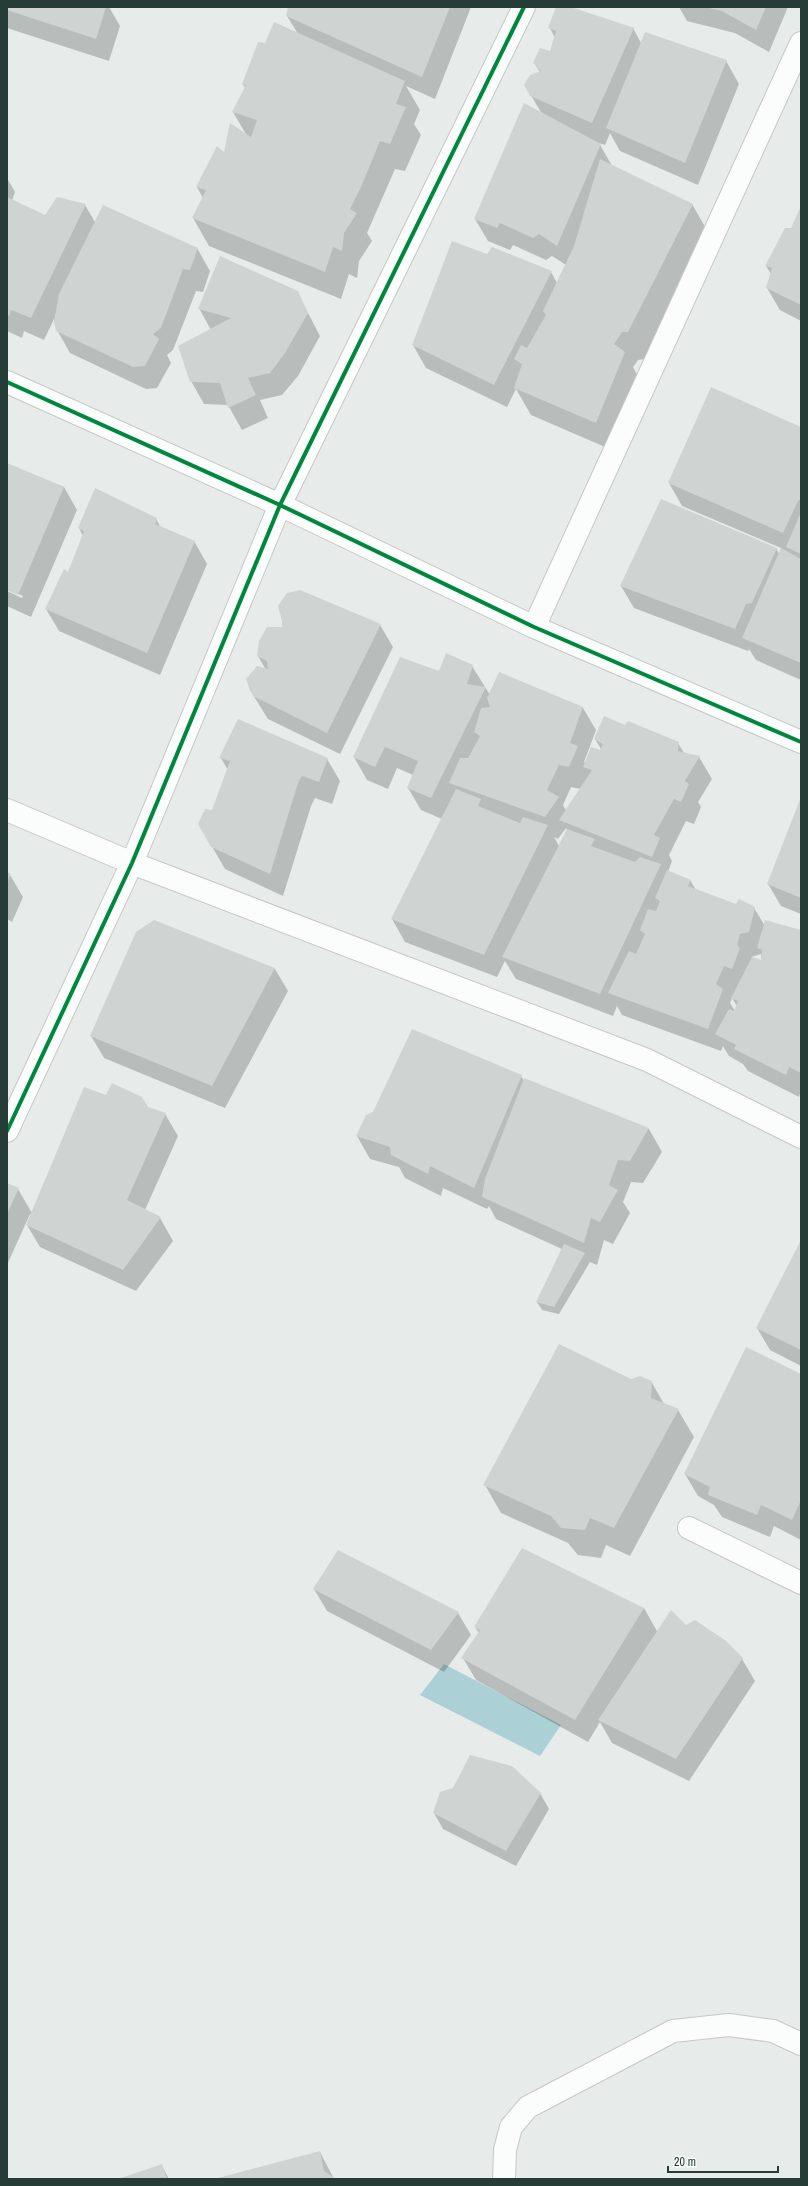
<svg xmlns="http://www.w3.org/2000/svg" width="808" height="2186" font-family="'Archivo Narrow',sans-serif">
<rect width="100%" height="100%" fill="#e7ebe9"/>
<path fill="#abd0d5" d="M444 1664 561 1725 540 1756 420 1695Z"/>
<path fill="#0003" fill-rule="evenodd" d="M7 7H109L120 26 109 61 7 28Z
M289 7H471L435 99 406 86 420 110 414 124 421 135 405 171 395 169 367 233 372 241 359 261 357 278 349 274 341 299 209 246 193 218 203 198 197 187 217 148 224 154 247 136 233 112 246 89 243 84 265 45 298 34 287 16Z
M557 7H568L633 28 641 43 726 61 739 84 698 185 620 151 610 133 605 145 599 143 612 166 692 204 708 232 644 359 638 360 633 367 640 380 612 450 531 415 516 389 507 407 426 368 413 345 488 255 551 272 557 283 566 265 552 256 546 260 513 245 510 250 488 241 475 219 542 114 525 85 540 72 534 63 551 52 555 38 550 28Z
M679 7H788L769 52 735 33 687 21Z
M7 178 15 192 12 201 45 216 85 205 95 222 197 248 210 271 203 292 196 291 173 350 167 355 171 363 157 388 146 389 70 353 57 330 54 319 44 340 24 331 22 338 7 331Z
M801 210V321L780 310 767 288 771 274 766 266 792 229Z
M297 292 320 336 298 376 282 395 260 400 268 418 242 430 228 405 204 404 191 381 211 330 199 308Z
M801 428V680L756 660 749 649 748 651 634 608 621 586 776 548 779 554 781 548 682 506 669 483Z
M7 464 64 487 77 510 31 617 7 606V591L22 598 23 596 7 589Z
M156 519 161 528 194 541 207 564 160 675 59 631 46 609 69 574 83 536 79 528Z
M380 625 393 647 340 754 268 719 250 690 247 679 266 670 258 656Z
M472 666 490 695 583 708 596 730 584 762 586 763 601 749 595 739 626 726 678 743 684 753 699 757 712 779 698 802 701 807 694 824 686 821 669 855 672 861 668 872 690 880 696 890 736 905 754 908 765 926 801 931V1091L799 1097 748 1071 743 1064 729 1056 723 1046 721 1051 622 1015 617 1006 613 1016 516 979 505 961 497 977 405 942 392 919 442 819 421 810 408 788 413 775 397 768 388 789 367 780 354 757 440 672ZM571 787 581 789 566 811 563 805ZM566 828 567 830 559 846 554 837 558 839ZM761 954 762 961 751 957ZM732 998 737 1006 735 1011 730 1003Z
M221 758 327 759 340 781 332 804 315 798 311 806 283 896 225 869 199 824 213 812 228 770Z
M801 799V914L781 906 768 884Z
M7 873 10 875 23 897 12 922 7 919Z
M154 922 275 969 288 991 225 1108 104 1058 91 1036Z
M521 1076 524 1081 525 1079 649 1129 662 1152 643 1183 631 1182 623 1202 630 1213 613 1244 604 1240 597 1265 590 1262 559 1314 542 1310 537 1302 562 1249 496 1219 489 1206 487 1209 443 1188 441 1196 405 1178 399 1167 370 1159 357 1136Z
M106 1097 165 1114 178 1136 145 1210 160 1218 173 1241 136 1291 40 1247 27 1225 32 1215 30 1214 7 1265V1184L18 1189 32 1213Z
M801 1242V1366L770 1350 757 1328Z
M801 1375V1540L774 1526 770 1537 722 1517 714 1505 698 1496 685 1474Z
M631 1381H651L664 1404 678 1410 694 1437 630 1556 606 1545 601 1558 578 1555 568 1543 501 1513 485 1485Z
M338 1551 458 1613 471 1635 444 1672 327 1611 314 1589Z
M644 1608 658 1633 686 1626 742 1659 755 1681 689 1781 612 1743 600 1722 588 1742 476 1680 463 1658 479 1633 475 1627Z
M540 1793 549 1809 516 1866 443 1829 434 1813Z
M320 2152 334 2179H216Z
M162 2166 169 2179H120Z"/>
<path fill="#cfd4d2" d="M7 7H106L96 39 7 10Z
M288 7H450L422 77 286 16Z
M556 7H571L634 28 592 123 530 96 524 85 530 75 541 71 533 63 540 48 550 51 556 31 548 28Z
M766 7 756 30 722 11 709 8Z
M274 22 405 81 396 104 406 107 390 144 380 141 361 187 350 209 357 213 344 233 342 251 333 247 325 272 192 218 206 190 196 187 217 146 224 152 230 123 251 137 257 120 232 112 246 85 242 84 258 42 265 43Z
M645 32 727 60 685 163 606 128Z
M524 103 601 144 557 246 539 234 533 238 500 223 497 228 474 219Z
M600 159 693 204 628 332H622L614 344 625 352 596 423 514 388 522 364 514 359 521 345 527 348 546 315 543 311 574 246Z
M7 197 45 215 57 197 86 204 31 318 11 310 9 316 7 315Z
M103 205 198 248 190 270 183 269 161 328 153 334 159 339 145 366 133 367 56 331 54 321 59 294Z
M801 206V305L766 288 772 268 765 266 785 228H791Z
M452 241 487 254 492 247 552 271 494 385 412 345Z
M220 256 298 291 308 313 285 353 270 373 248 378 256 395 228 408 220 383 190 382 178 346 231 318 198 309Z
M711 387 801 427V499L798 501 783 533 668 483Z
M7 463 64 487 18 595 7 590Z
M95 488 157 518 155 524 195 541 147 653 45 609 64 569 68 572 84 531 78 528Z
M661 499 777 548 752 603 746 604 735 629 620 586Z
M801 512V554L786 547Z
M781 548 801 559V663L742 638Z
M300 590 381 624 327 733 253 696 246 679 257 666 268 669 267 661 257 656 259 641 267 627H282V621L278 606 287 593Z
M446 653 473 665 467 684 486 687 431 798 407 788 418 761 385 747 375 767 353 757 400 657 439 671Z
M499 672 583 707 570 743 578 746 569 767 559 765 547 790 559 797 545 817 449 783 460 758H468L480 736 474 732 481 708 490 707 487 698Z
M604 716 625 725 628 721 679 742 678 751 700 756 685 781 689 784 681 802 674 799 654 835 660 838 652 857 559 820 592 770 583 767 591 747 600 750 603 744 594 739Z
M238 719 328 758 319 782 302 776 298 783 270 874 211 847 198 824 205 809 212 810 230 761 219 758Z
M456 789 481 799 478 806 520 823 523 817 548 825 484 955 391 919Z
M801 797V898L767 884Z
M567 829 595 839 591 846 635 862 640 857 661 864 600 994 502 957Z
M667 870 691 880 688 886 736 904 739 899 755 907 749 932 740 934 737 945 740 948 732 969 724 966 716 984 723 989 708 1029 608 993 629 951 636 954 645 934 640 930 648 909 656 911 660 901 655 898Z
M7 872 11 874 7 882Z
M154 920 275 968 212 1086 90 1036 136 932Z
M765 920 801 930V1073L789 1067 786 1075 734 1049 736 1045 715 1034 729 1009 734 1011 738 1001 731 998 752 957 761 960 762 950 757 948Z
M412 1029 522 1075 474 1188 430 1166 428 1174 391 1155 390 1147 356 1136 366 1115 373 1112Z
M524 1078 649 1128 630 1161 618 1160 609 1185 618 1190 600 1222 591 1218 584 1243 482 1197 485 1179Z
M112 1083 142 1097 148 1107 166 1113 127 1200 161 1217 123 1270 26 1225 84 1087 106 1095Z
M7 1183 19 1188 7 1214Z
M801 1240V1350L756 1328Z
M564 1244 585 1253 554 1307 536 1302Z
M559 1344 631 1379 640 1376 652 1381 651 1398 679 1409 614 1528 590 1518 585 1530 561 1528 551 1516 483 1485Z
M746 1347 801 1374V1500L792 1520 761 1505 757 1515 708 1495 710 1487 684 1474Z
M522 1548 644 1608 575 1720 461 1658 480 1630 474 1627Z
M338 1550 459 1612 431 1650 313 1589Z
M671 1610 686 1625 695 1620 726 1641 743 1658 676 1759 598 1720Z
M470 1755 512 1766 541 1793 506 1851 433 1813 440 1792 453 1788Z
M320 2151 324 2171 336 2179H214Z
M162 2164 167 2179H118Z"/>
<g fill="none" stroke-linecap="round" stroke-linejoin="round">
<g stroke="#c4c8c6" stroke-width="24">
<path id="street" d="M7 382 280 505 534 627 801 742
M534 627 801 43
M7 810 132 863 647 1060 801 1137
M7 1131 132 863 280 505 524 7
M689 1528 801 1583
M504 2179 505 2150 511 2127 528 2107 673 2031 729 2025 773 2031 801 2044"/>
</g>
<use href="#street" stroke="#fbfcfc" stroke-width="22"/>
<g stroke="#f5f9f7" stroke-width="6">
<path id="cycleway" d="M7 382 280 505 534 627 801 742
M7 1131 132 863 280 505 524 7"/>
</g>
<use href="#cycleway" stroke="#00873e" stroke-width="4"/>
</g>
<rect width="808" height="2186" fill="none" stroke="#253d36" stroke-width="16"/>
<path d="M668 2166v6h110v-6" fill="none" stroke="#253d36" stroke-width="2"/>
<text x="674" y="2166" font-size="12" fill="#253d36" stroke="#f5f9f7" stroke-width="3" paint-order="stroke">20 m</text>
</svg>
